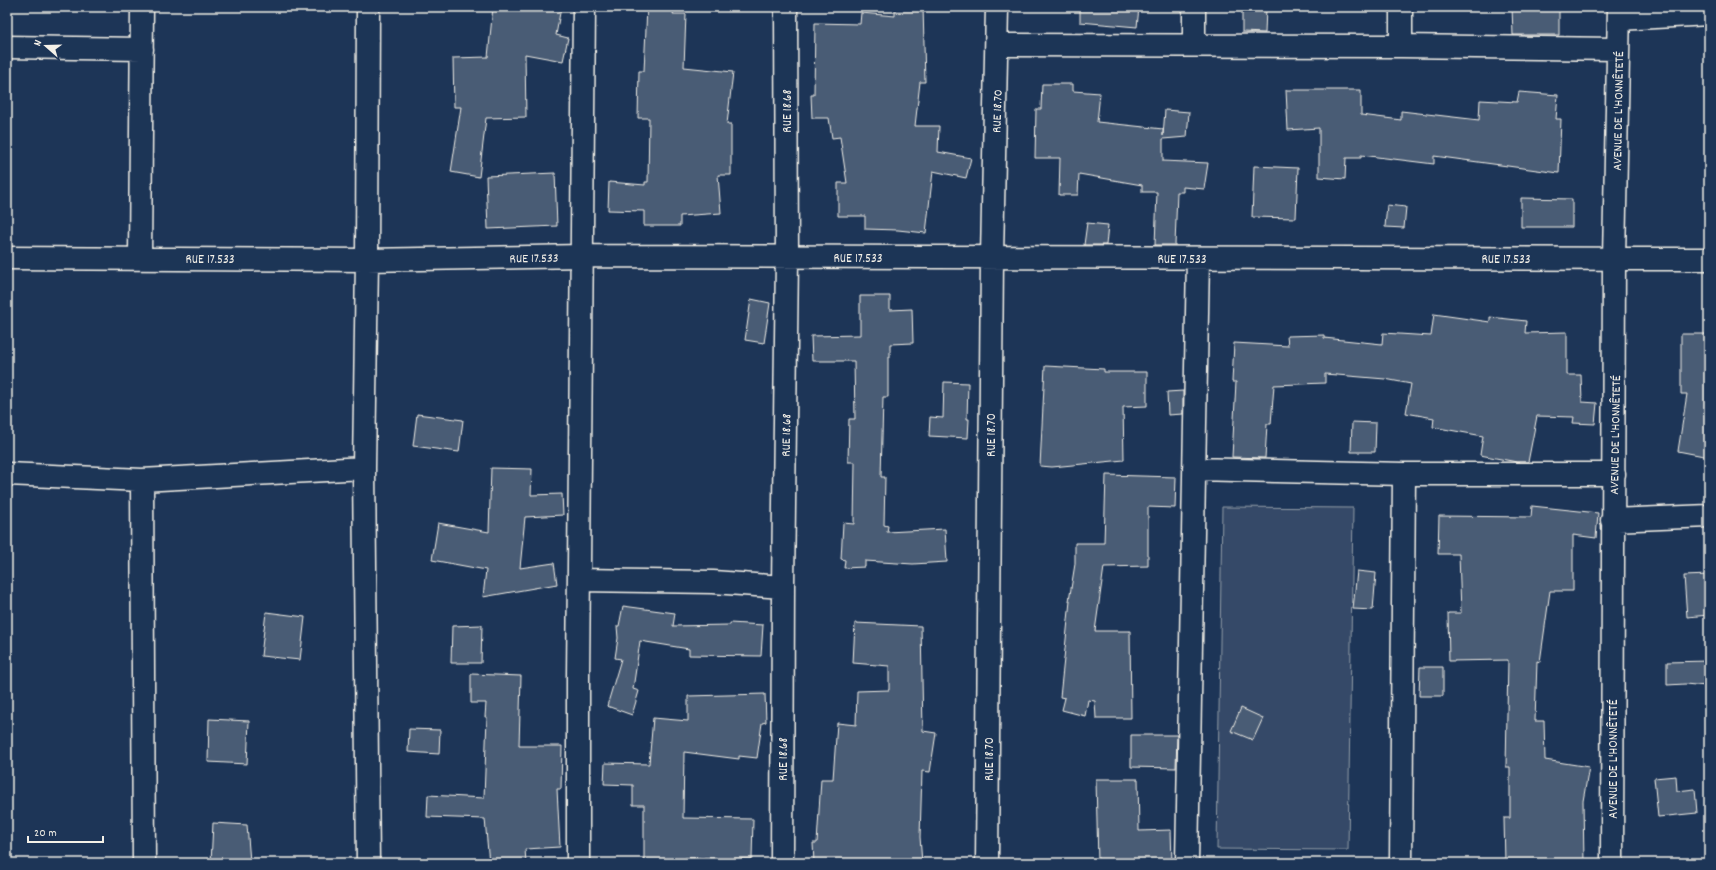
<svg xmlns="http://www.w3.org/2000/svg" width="1716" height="870" font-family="Dekko,sans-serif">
<rect width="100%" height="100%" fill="#1d3557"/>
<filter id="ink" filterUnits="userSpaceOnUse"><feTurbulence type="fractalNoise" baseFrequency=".025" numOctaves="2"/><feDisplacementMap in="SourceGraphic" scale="8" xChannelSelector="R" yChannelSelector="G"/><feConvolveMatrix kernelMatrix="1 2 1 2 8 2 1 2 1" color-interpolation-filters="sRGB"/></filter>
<g filter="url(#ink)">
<path fill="#354a67" stroke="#949ea8" d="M1222 507 1353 508 1348 850 1217 849Z"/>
<path fill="#485b74" stroke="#f4f1e8" d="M493 7H561L556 35 568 38 563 61 525 54 526 117 486 118 479 177 451 172 461 107H454L453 58 488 57Z
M647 7H675L673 14H686L684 67 733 72 727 124H731V175H718L721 213 680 216V226H644V211L608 210 609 182 645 185V182H648L649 118H638L639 71H644Z
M895 7H923L925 82H920L915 126H939L938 152 971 158 966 178 933 171 926 233 898 230 865 229V216H838V183H847L840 137 832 138 829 118H812L811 95H814L815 23 860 24 861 13 895 16Z
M1080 7H1139L1137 27 1080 22Z
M1242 7 1266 8 1265 33 1242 32Z
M1512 7H1559V35H1513Z
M1042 84H1073V91L1100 93 1097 122 1163 129V136L1165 110 1189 112 1187 137 1163 139V161L1208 163 1204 189 1183 187V192H1177L1175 245H1155L1157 192H1142V185L1079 174 1078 195H1059L1060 158H1035L1036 109H1041Z
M1286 90H1361V115L1401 120V111L1479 120 1480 100 1517 102 1519 92 1558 95 1556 119H1561L1559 173 1434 156V164L1361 155V158H1346L1345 179 1319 177V128L1288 130Z
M1254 166 1298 168 1296 218 1252 217Z
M555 173 557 226 488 229 486 176Z
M1521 198 1572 199V227H1521Z
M1387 205 1406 207 1404 228 1385 227Z
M1087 223 1108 225 1106 245H1084Z
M860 296H890V310L912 309 913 343 890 344V358H888V397H883L881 477H885L884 525 888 526 887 532 945 529 947 562 913 564 865 561V567L844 568 845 560 841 559 843 523 854 524 855 462H848L849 419H855L854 361H812L811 336 860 335Z
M751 299 770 303 764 343 745 340Z
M1434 314 1490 322V317L1526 321 1525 333 1567 332V375H1581L1582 402 1597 403 1595 424 1573 423 1574 417 1537 416 1528 462H1517L1480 455 1483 436 1433 427 1434 418 1406 413 1411 384 1385 379 1325 374V383L1274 385 1271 424H1267L1265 458 1232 457 1236 382H1232L1234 343 1288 346 1287 336 1324 335V338L1382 344 1383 333 1431 336Z
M1681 334H1709V457L1678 451 1687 394H1681Z
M1045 366 1104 369V372H1147V406L1123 407 1124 460 1052 467 1040 466Z
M944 382 968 383 967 419H969L968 438 929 436 930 417 943 418Z
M1183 391V414L1168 415 1167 392Z
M417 414 463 420 459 452 413 446Z
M1352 422 1376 423 1375 452H1351Z
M491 468 532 469 531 495 562 494 563 515 525 517 520 568 554 563 557 584 483 597 486 570 432 560 438 523 489 532Z
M1106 475 1176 477 1175 508 1148 507V566L1104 567 1095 631H1130L1131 718H1096L1095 701 1088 700 1085 716 1062 710 1065 698 1060 697 1070 601H1069L1075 564V543H1104Z
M1532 506 1598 513 1596 538 1573 535V591H1550L1540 662 1537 661 1535 721H1544L1545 760 1589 767 1583 801 1584 863H1505L1504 818H1510V767H1506L1508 660 1449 661 1448 613H1461L1459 554H1438L1439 516 1531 517Z
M1357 571 1376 573 1373 610 1353 609Z
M1709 575V615L1687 617 1684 576Z
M623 606 675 613 673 626 730 625V623L763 625 761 656 689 655V649L640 641 633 689 639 691 632 715 607 706 621 659 615 658 618 638 617 626H619Z
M266 612 305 617 300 660 261 656Z
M855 623 921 626 923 731 936 733 930 772 922 771 920 837 922 863H814L813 843H817L821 779H833L837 723 856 725 857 691 889 690V666L853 663Z
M482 625 481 663H451L452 626Z
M1708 661 1706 686 1685 684 1667 685V662Z
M1420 667H1443V696H1419Z
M471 674 521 676 519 746H562L561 789H557L560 847 525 849 526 863H489L485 819 427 817 428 795 484 798 487 717H485L486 703H471Z
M765 694 766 722 762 723 757 758 739 756V759L684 752 683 818 753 819 752 859 685 858V863H644V805H633V785L604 784 605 763 649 764 653 718 688 721V696Z
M1241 708 1263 718 1253 740 1231 731Z
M209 719 249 721 247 764 208 762Z
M409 729 440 730 439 754 408 752Z
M1131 735H1177L1176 768 1131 767Z
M1676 776 1677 791 1695 789 1697 813 1658 817 1654 778Z
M1096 779H1138L1139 831 1171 830 1172 863H1098Z
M213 823 247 825 250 862 211 863Z"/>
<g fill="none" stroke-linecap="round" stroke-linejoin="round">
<g stroke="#f4f1e8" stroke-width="25">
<path id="minor" d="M368 7 367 260 364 468 368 863
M1194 7V45
M1619 19 1709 14
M998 45 1401 46 1617 49
M1401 46V7
M7 47 142 49
M7 258 367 260 582 256 1709 259
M140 258 142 7
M1194 469 1404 474H1614
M7 474 142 480 364 468
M142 480 144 863
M1612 520 1709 516
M579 580 713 582 783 587
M578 863V679L584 7
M782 863 783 587 787 258 786 7
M987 863 992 257 997 7
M1187 863 1198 258
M1401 863 1404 474
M1612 863 1614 258 1619 7"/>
</g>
<use href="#minor" stroke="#1d3557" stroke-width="22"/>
</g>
</g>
<g text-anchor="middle" stroke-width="3.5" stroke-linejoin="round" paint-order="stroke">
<g font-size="13" fill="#f4f1e8" stroke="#1d3557">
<text transform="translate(786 111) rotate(-90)" y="5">RUE 18.68</text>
<text transform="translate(996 111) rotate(-88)" y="5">RUE 18.70</text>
<text transform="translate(1617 111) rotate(-89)" y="5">AVENUE DE L'HONNÊTETÉ</text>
<text transform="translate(534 257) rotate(-1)" y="5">RUE 17.533</text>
<text x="858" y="262">RUE 17.533</text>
<text x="210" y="263">RUE 17.533</text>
<text x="1182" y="263">RUE 17.533</text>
<text x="1506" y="263">RUE 17.533</text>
<text transform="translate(785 435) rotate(-89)" y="5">RUE 18.68</text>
<text transform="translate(990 435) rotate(-90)" y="5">RUE 18.70</text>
<text transform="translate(1614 435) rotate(-89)" y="5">AVENUE DE L'HONNÊTETÉ</text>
<text transform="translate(782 759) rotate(-90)" y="5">RUE 18.68</text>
<text transform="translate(988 759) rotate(-90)" y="5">RUE 18.70</text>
<text transform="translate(1612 759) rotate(-90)" y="5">AVENUE DE L'HONNÊTETÉ</text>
</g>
</g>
<rect width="1716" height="870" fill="none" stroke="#1d3557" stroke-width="24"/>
<rect x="12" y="12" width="1692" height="846" fill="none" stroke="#f4f1e8" stroke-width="1.5" filter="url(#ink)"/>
<g transform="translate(46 46) rotate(290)" stroke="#1d3557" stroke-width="3" paint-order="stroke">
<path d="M0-3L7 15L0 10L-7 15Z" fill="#f4f1e8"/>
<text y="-6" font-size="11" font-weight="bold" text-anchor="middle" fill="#f4f1e8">N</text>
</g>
<path d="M28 836v6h75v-6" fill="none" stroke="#f4f1e8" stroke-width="2"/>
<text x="34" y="836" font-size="12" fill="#f4f1e8" stroke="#1d3557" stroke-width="3" paint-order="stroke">20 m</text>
</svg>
